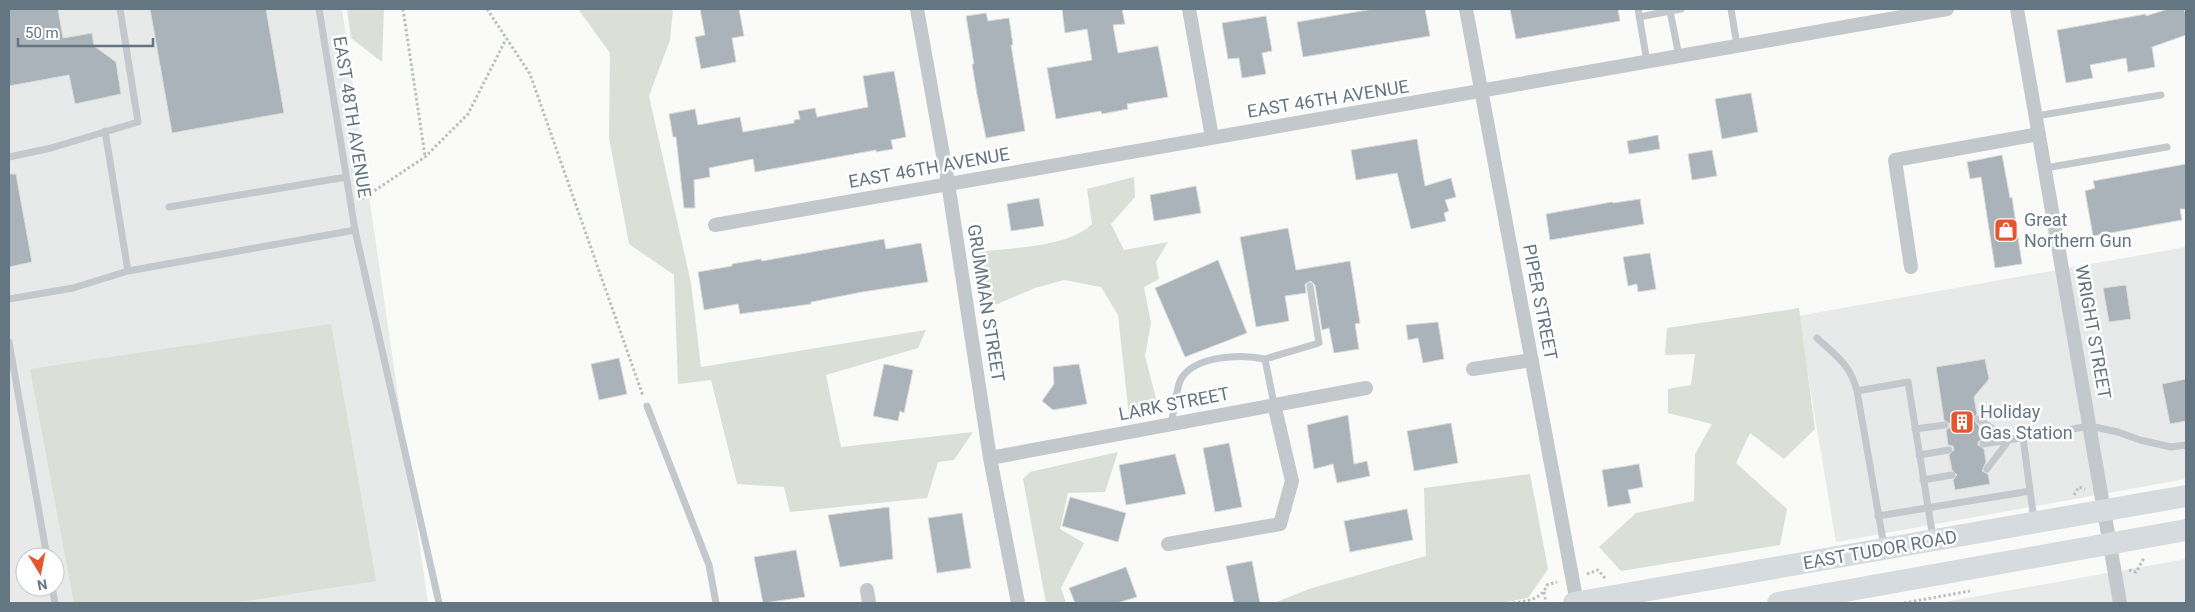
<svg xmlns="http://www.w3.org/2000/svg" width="2195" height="612" font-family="Roboto,sans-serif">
<rect width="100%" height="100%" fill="#fafaf8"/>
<path fill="#e8e9e9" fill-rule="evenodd" d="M9 9H342L428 603H9ZM25 557H55V587H25Z
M2186 247V479L1836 542 1798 316Z
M2186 559V603H1939Z"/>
<path fill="#dadfd7" d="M347 9H384L382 62 351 38Z
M578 9H673L670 40 649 96 691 283 701 367 926 330 918 348 826 375 841 447 973 432 954 460 938 462 927 498 790 512 784 487 737 484 711 380 678 384 674 275 629 244 609 138 610 53Z
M1134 177 1135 197 1111 224 1124 250 1168 242 1156 262 1159 279 1144 287 1151 323 1145 356 1159 410 1129 416 1118 315 1101 287 1064 280 1035 288 990 307 975 252C1008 248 1068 248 1092 224L1087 189Z
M1799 308 1815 429 1784 459 1750 433 1736 463 1787 509 1780 545 1621 571 1599 547 1636 513 1694 501 1695 454 1712 424 1668 413V389L1691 385 1695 354 1665 355 1667 328Z
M331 324 376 581 233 603H74L30 369Z
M1118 452 1105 492 1068 493 1060 529 1084 543 1061 588 1066 603H1046L1023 479 1030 472Z
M1530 474 1548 569 1528 598 1501 603H1274L1312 588 1426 556 1424 488Z"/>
<path fill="#aab3b9" stroke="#dcdcda" d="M9 9H58L63 38 92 33 94 46 116 62 121 94 75 104 69 75 9 86Z
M150 9H266L284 113 172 133Z
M700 9H739L744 36 732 38 736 62 701 69 695 37 705 35Z
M1062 9H1122L1125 24 1113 25 1118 53 1158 46 1168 97 1127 104 1128 109 1102 114 1101 111 1056 119 1047 68 1092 60 1087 29 1065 33Z
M1373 9H1425L1430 36 1303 57 1297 22Z
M1510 9H1618L1620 21 1516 39Z
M2168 9H2184L2186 15V35L2152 47 2155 67 2128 72 2126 58 2090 65 2093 78 2066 83 2057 30 2146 14V16Z
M986 13 988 21 1009 18 1013 45H1011L1025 131 986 138 977 94 972 64H974L966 16Z
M1266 16 1272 51 1262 53 1266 74 1242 78 1239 58 1228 59 1222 23Z
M894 71 906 137 891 140 893 149 876 152V150L755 172 753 159 709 168 710 177 694 180 695 208H684L676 137H673L669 114 695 109 698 125 740 117 743 132 794 123V120L800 119 798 111 815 108 817 117 868 107 863 76Z
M1751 93 1758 132 1722 139 1715 99Z
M1658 135 1660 149 1629 154 1627 141Z
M1417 139 1425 186 1451 178 1456 197 1445 200 1449 211 1444 213 1446 221 1411 229 1397 173 1356 180 1351 150Z
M1712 150 1717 176 1692 180 1688 154Z
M2002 155 2010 198 2012 197 2022 264 1995 268 1981 177 1970 179 1967 162Z
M2186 164V209H2180L2182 220 2093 236 2085 191 2095 188 2093 181Z
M9 174H16L32 262 9 267Z
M1196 186 1201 213 1154 221 1150 195Z
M1039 198 1044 226 1011 231 1007 204Z
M1640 199 1644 224 1550 240 1546 214 1612 202 1613 203Z
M1288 228 1296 270 1350 261 1360 323 1355 324 1359 349 1334 353 1329 328 1322 330 1315 285 1311 281 1305 284 1306 293 1285 296 1289 321 1256 327 1240 237Z
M884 239 886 249 921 243 928 282 862 292 811 302V304L740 314 738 304 704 310 698 272 732 266V264L761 259 762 261Z
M1650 253 1656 289 1638 292 1637 284 1628 286 1623 257Z
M1218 260 1247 333 1185 357 1155 288Z
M2126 285 2131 319 2109 322 2103 288Z
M1438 322 1444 359 1423 363 1418 338 1408 340 1406 325Z
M619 358 627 394 599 400 591 364Z
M1985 359 1989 379 1974 397 1977 414 1973 419 1979 426 1982 439 1978 442V445L1984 449 1986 462 1982 471 1988 474 1990 484 1955 490 1953 480 1957 475 1952 470 1949 455 1954 450 1953 446 1948 445 1946 430 1950 427V424L1944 420 1936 367Z
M884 364 913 370 904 413 900 411 898 421 873 416Z
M1079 364 1087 404 1053 410 1042 401 1054 384 1053 367Z
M2186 379V421L2170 424 2162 384Z
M1348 415 1354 464 1367 461 1370 476 1337 483 1333 464 1314 469 1307 425Z
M1451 423 1458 463 1414 471 1407 431Z
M1229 443 1242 507 1215 512 1203 448Z
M1175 454 1186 494 1126 505 1119 465Z
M1639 464 1643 487 1628 490 1631 503 1608 507 1602 470Z
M1070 497 1126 513 1118 542 1062 526Z
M889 507 893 559 840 567 828 515Z
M1407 509 1413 540 1350 552 1344 521Z
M962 513 971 568 937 573 928 518Z
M796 550 805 597 763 603 754 557Z
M1252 561 1260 603H1234L1226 566Z
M1126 567 1137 597 1117 603H1075L1069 588Z"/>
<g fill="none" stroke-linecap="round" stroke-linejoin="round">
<path stroke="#bbbfc2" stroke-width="3" stroke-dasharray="2.5 2.5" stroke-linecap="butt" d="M403 9 425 156
M487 9 530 74 643 396
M362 199 425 157 468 114 506 39
M2074 495 2079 487 2085 489
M2129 570 2136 572 2144 558
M1587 574 1598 570 1605 578
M1544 592 1546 603
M1513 603C1527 601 1541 600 1547 585L1557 582
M1904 603 1970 591"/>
<path stroke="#c3c8cc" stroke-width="7" d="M319 9 355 230
M1638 9 1647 62
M1731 9 1737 45
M1670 11 1679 56
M1639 17 1681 9
M2036 116 2161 95
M105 131 128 271
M9 157 51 148 138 122 120 9
M2045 168 2167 147
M169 207 346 177
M9 299 73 288 128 271 355 230 439 603
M1817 338C1837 357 1850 364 1857 391L1908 382 1933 538
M9 342 47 557
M1857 391 1884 546
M1274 404 1265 359 1319 343 1310 286
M647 406 709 565 716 603
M1978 419 2009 440
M1171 424C1174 412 1176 388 1181 379 1195 355 1242 354 1265 359
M1915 429 1945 425
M2023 438 2034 520
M1983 444 2009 440
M1919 455 1949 450
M1987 469 2009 440 2090 426 2118 432 2140 440 2171 447 2186 445
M1923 480 1952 475
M1878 516 2030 491
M52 587 55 603"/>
<path stroke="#c3c8cc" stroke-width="14" d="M917 9 948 183 990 458 1018 603
M1189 9 1212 137
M1466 9 1577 603
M2017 9 2120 603
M715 225 1947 9
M1911 267 1895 160 2039 134
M1473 369 1532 360
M990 458 1366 388
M1168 544 1280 524 1292 481 1274 404
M867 590 869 603"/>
<path stroke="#d6dbdf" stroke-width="22" d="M1574 603 2186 496
M1778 603 2186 530"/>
</g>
<defs>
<g id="shop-square" transform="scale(1.25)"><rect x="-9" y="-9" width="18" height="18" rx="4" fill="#e4572e" stroke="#fff"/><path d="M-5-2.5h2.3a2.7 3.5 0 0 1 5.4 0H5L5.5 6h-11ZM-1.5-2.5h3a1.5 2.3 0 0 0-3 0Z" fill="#fff"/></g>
<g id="building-square" transform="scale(1.25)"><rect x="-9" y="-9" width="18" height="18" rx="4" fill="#e4572e" stroke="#fff"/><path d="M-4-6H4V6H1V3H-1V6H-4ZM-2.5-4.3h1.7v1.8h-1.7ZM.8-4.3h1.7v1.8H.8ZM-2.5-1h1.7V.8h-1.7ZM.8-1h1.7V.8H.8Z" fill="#fff"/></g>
</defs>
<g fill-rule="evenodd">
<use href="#shop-square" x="2006" y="230"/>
<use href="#building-square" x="1962" y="422"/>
</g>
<g text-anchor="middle" stroke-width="5" stroke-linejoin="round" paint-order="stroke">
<g font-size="18" fill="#657683" stroke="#fff">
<text transform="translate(1328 99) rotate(-9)" y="6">EAST 46TH AVENUE</text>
<text transform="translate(352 117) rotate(81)" y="6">EAST 48TH AVENUE</text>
<text transform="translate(929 168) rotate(-10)" y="6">EAST 46TH AVENUE</text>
<text transform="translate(1540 302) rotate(79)" y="6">PIPER STREET</text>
<text transform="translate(986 303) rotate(81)" y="6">GRUMMAN STREET</text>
<text transform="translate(2093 332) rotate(80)" y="6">WRIGHT STREET</text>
<text transform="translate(1174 404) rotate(-11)" y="6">LARK STREET</text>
<text transform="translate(1880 550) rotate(-10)" y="6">EAST TUDOR ROAD</text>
</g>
<g font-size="18" fill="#657683" stroke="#fff" text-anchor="start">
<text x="2024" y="226">Great<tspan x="2024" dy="21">Northern Gun</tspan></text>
<text x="1980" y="418">Holiday<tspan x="1980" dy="21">Gas Station</tspan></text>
</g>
</g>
<rect width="2195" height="612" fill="none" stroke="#657683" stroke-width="20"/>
<g transform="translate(40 572) rotate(170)"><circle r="24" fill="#ffffff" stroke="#c1c8cd"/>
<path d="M0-4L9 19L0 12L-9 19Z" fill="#e4572e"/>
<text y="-8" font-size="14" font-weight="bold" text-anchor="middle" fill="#657683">N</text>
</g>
<path d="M18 38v8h135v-8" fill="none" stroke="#657683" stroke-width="2.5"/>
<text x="25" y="38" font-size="15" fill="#657683" stroke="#ffffff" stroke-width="4" paint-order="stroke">50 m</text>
</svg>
